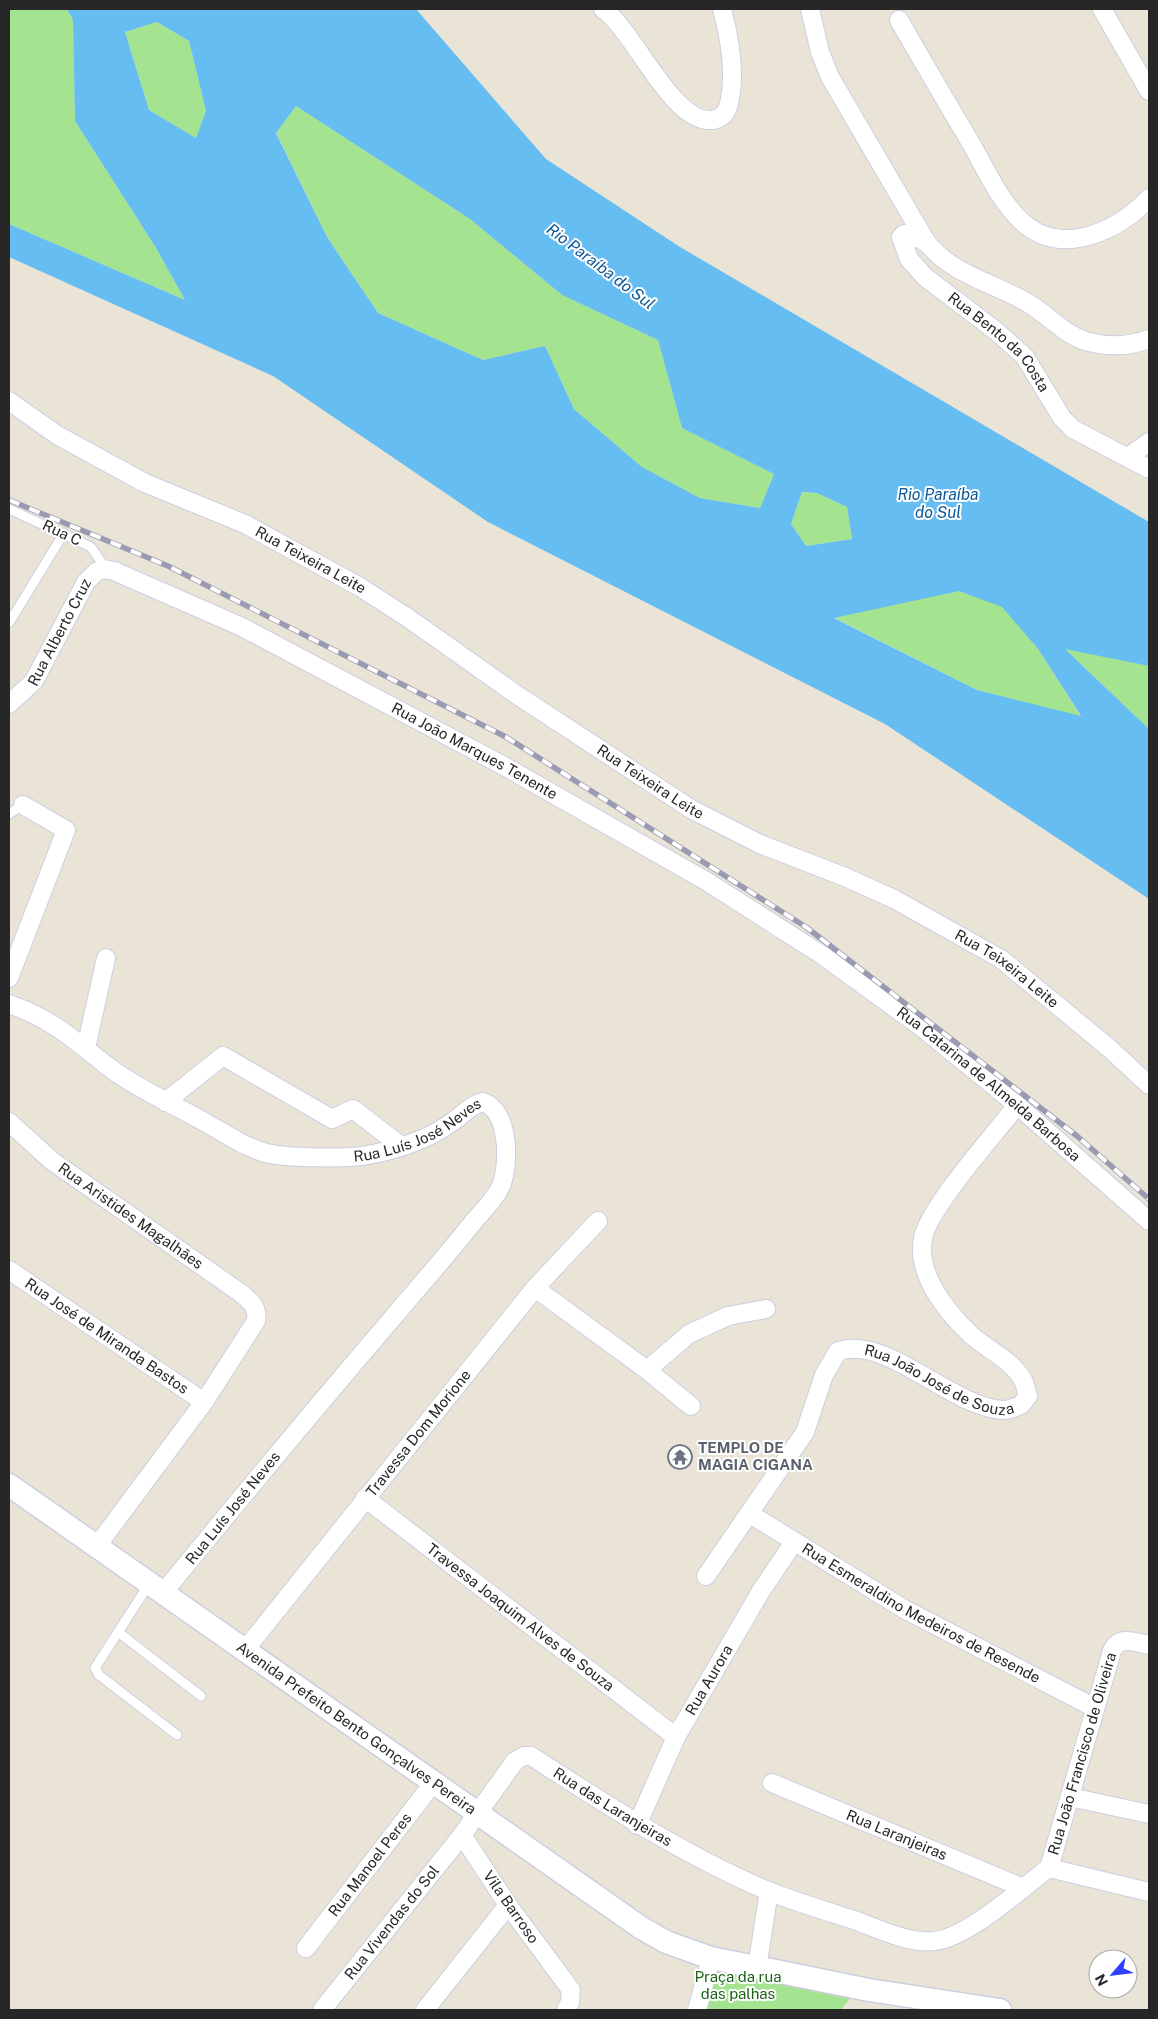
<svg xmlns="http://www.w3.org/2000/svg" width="1158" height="2019" font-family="'Public Sans',sans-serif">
<rect width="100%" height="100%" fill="#eae4d7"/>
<path fill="#a4e490" d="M9 9H67L73 20 75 121 156 248 185 300 9 224Z
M157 22 189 41 206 111 196 138 149 110 125 32Z
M296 106 470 219 562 295 658 340 682 428 774 474 760 508 700 498 642 467 574 409 545 346 483 360 378 313 327 237 276 132Z
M802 492 817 493 847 507 852 539 806 546 791 524Z
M959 591 1002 606 1038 649 1081 717 977 690 833 617Z
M1064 648 1149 666V729Z
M721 1958 859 1987 841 2010H704Z"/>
<path fill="#65bdf2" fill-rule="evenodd" d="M67 9H416L546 159 680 247 1149 522V666L1065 649 1149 729V899L885 724 488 522 273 376 9 257V224L185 300 156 248 75 121 73 20ZM157 22 189 41 206 111 196 138 149 110 125 32ZM296 106 470 219 562 295 658 340 682 428 774 474 760 508 700 498 642 467 574 409 545 346 483 360 378 313 327 237 276 133ZM802 492 817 493 847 507 852 539 806 546 791 524ZM959 591 1002 607 1038 649 1081 716 977 690 834 618Z"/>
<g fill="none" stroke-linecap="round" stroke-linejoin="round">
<g stroke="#cccee1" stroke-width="11">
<path id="service" d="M9 509 91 547 106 569
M9 623 64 533
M9 814 23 805
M149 1584 95 1668 99 1675 177 1735
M118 1632 201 1696"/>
</g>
<g stroke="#cccee1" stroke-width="20">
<g id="minor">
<path d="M603 9C634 30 672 124 712 120 720 119 725 115 728 107 737 76 730 39 722 9"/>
<path d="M810 9 820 52 830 77 927 243C953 275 994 283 1028 303 1048 315 1067 337 1089 342 1109 347 1131 346 1149 339"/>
<path d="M1102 9 1149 91"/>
<path d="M899 20C923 62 947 103 972 145 987 172 1002 206 1027 226 1066 256 1120 229 1149 198"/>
<path id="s1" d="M927 243 912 235 904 234 901 237 909 259 925 277 996 331 1025 357 1062 418 1073 429 1149 469"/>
<path id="s2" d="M9 401 57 435 145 483 245 524 360 587 408 618 517 695 691 809 760 844 845 877 894 899 1001 959 1109 1048 1149 1085"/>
<path d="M1128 457 1149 442"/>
<path id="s3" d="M9 704 34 681 86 582 96 572 103 569 114 571 242 627 504 766 706 881 822 955 924 1029 1017 1105 1149 1221"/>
<path d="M9 978 66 830 23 805"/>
<path id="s4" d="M9 1004C53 1019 75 1041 110 1068 138 1089 169 1102 199 1119 221 1131 242 1146 266 1153 286 1158 347 1159 368 1155 395 1150 430 1139 452 1122 463 1115 470 1105 483 1102 510 1111 510 1167 500 1188 494 1200 483 1211 474 1221 449 1253 422 1283 396 1314 317 1406 240 1499 163 1593"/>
<path d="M86 1048 106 958"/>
<path d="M165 1102 223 1056 332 1119 353 1109 401 1146"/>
<path id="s5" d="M9 1122 52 1161 242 1294C252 1302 258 1308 256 1321L204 1402 97 1546"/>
<path id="s6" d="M9 1270 204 1402"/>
<path d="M535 1288 647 1370 691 1406"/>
<path d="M647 1370 689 1334 728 1316 766 1309"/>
<path id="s7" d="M365 1498 676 1737"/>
<path id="s8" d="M750 1514 904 1609 1095 1708"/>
<path id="s9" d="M706 1576 805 1432 824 1375 838 1351C888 1335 950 1407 1003 1410 1008 1410 1016 1407 1021 1405L1028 1396C1026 1390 1025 1383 1022 1378 1009 1358 986 1349 970 1334 946 1311 916 1274 923 1238 929 1207 996 1133 1017 1105"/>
<path id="s10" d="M244 1651 535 1288 598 1221"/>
<path id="s11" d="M772 1783 1021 1887"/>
<path d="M1070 1797 1149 1814"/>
<path id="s12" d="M637 1825 676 1737 761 1591 794 1542"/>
<path id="s13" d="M1049 1868 1112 1651C1119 1635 1135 1642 1149 1645"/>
<path d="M1049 1868 1149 1892"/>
<path id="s14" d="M306 1948 434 1782"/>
<path d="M757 1968 769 1891"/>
<path id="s15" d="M322 2010 462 1835"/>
<path d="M425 2010 508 1905"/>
<path id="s16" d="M566 2010 570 2002 571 1990 508 1905 462 1835 515 1761 524 1756H531C608 1806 684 1855 768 1891 796 1902 826 1911 854 1920 879 1929 909 1944 935 1941 969 1937 1020 1889 1049 1868"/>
<path d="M697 2010 711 1958"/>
</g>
</g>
<g stroke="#cccee1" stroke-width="25">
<g id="tertiary">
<path id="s17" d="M9 1485 640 1927 666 1942 711 1958 869 1990 1000 2010"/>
</g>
</g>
<use href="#service" stroke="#fff" stroke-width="9"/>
<use href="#minor" stroke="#fff" stroke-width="18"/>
<use href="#tertiary" stroke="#fff" stroke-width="22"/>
<g stroke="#9a9bb2" stroke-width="5.5">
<path id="rail" d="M9 500 168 566 506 737 806 927 1077 1136 1149 1199"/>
</g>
<use href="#rail" stroke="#fff" stroke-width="4" stroke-dasharray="11" stroke-linecap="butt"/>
</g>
<defs>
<g id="temple-ring" transform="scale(1.25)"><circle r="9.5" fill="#fff" stroke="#6b7280" stroke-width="1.5"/><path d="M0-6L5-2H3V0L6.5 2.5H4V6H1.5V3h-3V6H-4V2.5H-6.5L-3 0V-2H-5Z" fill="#6b7280"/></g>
</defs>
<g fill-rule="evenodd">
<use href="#temple-ring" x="680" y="1457"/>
</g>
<g text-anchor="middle" stroke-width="4" stroke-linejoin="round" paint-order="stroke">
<g font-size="15" fill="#272727" stroke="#fff">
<text dy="5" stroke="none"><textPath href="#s1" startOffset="176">Rua Bento da Costa</textPath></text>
<text transform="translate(62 533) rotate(25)" y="5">Rua C</text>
<text dy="5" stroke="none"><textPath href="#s2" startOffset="342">Rua Teixeira Leite</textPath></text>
<text dy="5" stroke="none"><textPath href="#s3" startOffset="89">Rua Alberto Cruz</textPath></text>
<text dy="5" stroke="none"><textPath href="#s3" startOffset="582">Rua João Marques Tenente</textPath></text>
<text dy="5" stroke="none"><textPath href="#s2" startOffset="748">Rua Teixeira Leite</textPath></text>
<text dy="5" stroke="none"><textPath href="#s2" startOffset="1152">Rua Teixeira Leite</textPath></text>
<text dy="5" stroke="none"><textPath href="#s3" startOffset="1196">Rua Catarina de Almeida Barbosa</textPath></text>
<text dy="5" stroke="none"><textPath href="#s4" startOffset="456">Rua Luís José Neves</textPath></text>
<text dy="5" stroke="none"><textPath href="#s5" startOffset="154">Rua Aristides Magalhães</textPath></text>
<text dy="5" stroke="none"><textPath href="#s6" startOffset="118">Rua José de Miranda Bastos</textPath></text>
<text dy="5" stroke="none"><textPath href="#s9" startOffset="371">Rua João José de Souza</textPath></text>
<text dy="5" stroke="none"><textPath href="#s10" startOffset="279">Travessa Dom Morione</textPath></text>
<text transform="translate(233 1508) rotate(-51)" y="5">Rua Luís José Neves</text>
<text dy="5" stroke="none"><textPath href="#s8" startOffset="198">Rua Esmeraldino Medeiros de Resende</textPath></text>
<text dy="5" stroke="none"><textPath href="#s7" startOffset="196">Travessa Joaquim Alves de Souza</textPath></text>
<text dy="5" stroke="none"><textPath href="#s12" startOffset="162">Rua Aurora</textPath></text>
<text dy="5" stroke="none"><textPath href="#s17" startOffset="424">Avenida Prefeito Bento Gonçalves Pereira</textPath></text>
<text dy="5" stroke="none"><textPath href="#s13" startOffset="119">Rua João Francisco de Oliveira</textPath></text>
<text dy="5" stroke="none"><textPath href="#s16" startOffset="415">Rua das Laranjeiras</textPath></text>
<text dy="5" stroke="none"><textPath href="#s11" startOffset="135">Rua Laranjeiras</textPath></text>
<text dy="5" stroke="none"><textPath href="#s14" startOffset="105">Rua Manoel Peres</textPath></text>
<text transform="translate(511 1907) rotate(55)" y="5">Vila Barroso</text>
<text dy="5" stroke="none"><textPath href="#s15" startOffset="112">Rua Vivendas do Sol</textPath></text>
</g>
<g font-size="15" font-weight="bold" fill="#5b616d" stroke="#fff" text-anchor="start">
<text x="698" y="1453">TEMPLO DE<tspan x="698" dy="17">MAGIA CIGANA</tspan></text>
</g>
<g font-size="15" fill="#1e6416" stroke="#fff">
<text x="738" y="1982">Praça da rua<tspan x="738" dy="17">das palhas</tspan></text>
</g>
<g font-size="16" font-style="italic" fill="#095798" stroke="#fff">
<text transform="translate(601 266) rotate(37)" y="6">Rio Paraíba do Sul</text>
<text x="938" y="500">Rio Paraíba<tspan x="938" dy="18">do Sul</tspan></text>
</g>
</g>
<rect width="1158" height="2019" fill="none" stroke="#272727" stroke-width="20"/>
<g transform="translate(1113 1974) rotate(242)"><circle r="24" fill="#ffffff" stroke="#a9a9a9"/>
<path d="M0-4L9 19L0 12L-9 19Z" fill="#2f3fff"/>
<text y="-8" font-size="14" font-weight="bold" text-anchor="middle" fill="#272727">N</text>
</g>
</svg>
